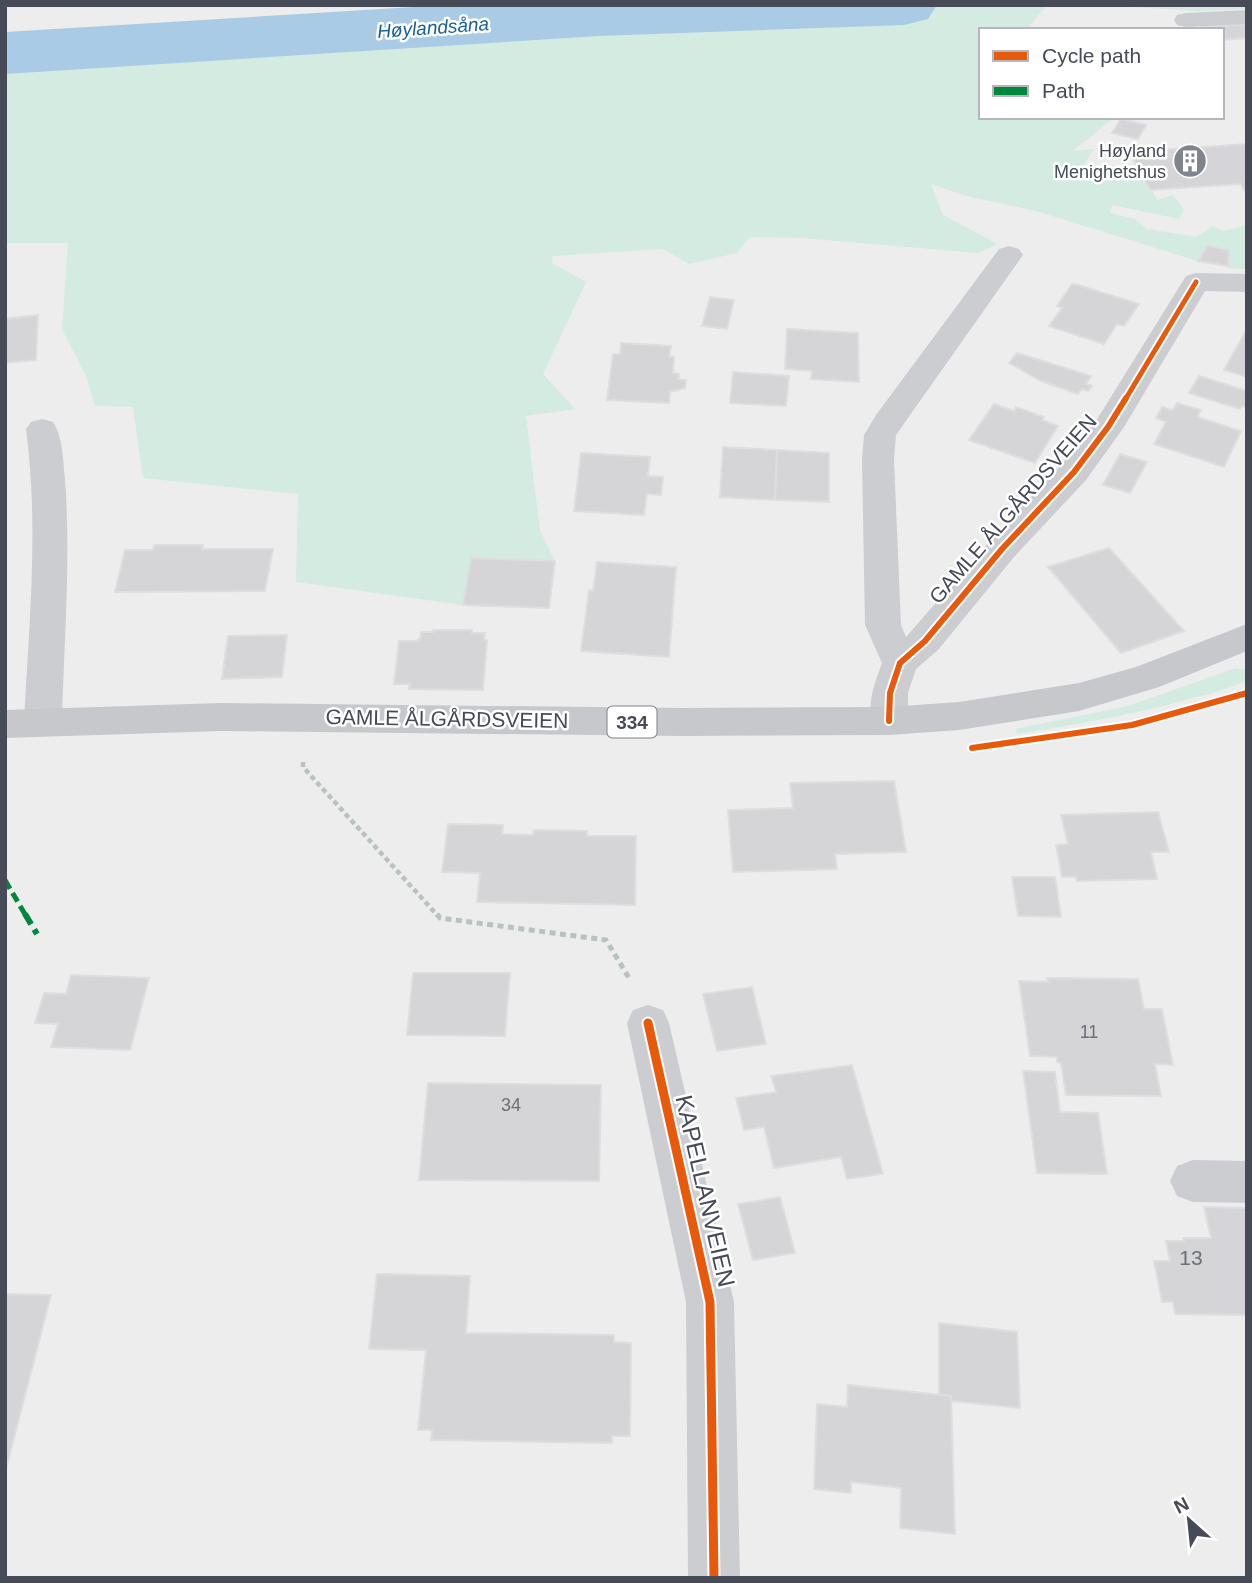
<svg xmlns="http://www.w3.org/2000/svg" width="1252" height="1583" font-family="Arial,sans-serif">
<rect width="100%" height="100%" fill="#ededed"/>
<path fill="#d3ebe1" d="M640 5H1047L1029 26 1034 30H981V117H1115L1073 151 1094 149 1074 179 1139 171 1158 200 1173 195 1184 210 1179 219 1112 205 1110 213 1135 219 1147 229 1196 237 1213 226 1223 231 1247 225V269L1227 268 1229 250 1207 247 1198 261 1036 211 966 196 931 184 943 215 998 244 978 253 801 238 750 237 737 253 689 264 663 249 553 256 552 263 586 282 543 374 575 409 526 416 540 531 555 561 471 558 463 605 296 582 298 494 143 478 133 407 95 406 85 374 62 329 68 243H5V46Z
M1099 5H1247V9L1197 11Z
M1236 668 1247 670V680C1227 690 1207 694 1186 700 1130 715 1074 725 1017 734L1015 729 1128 706Z"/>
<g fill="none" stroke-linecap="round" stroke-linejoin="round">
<path fill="#aacbe6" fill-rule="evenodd" d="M446 5H937L928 19 904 25 599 36 5 74V32Z"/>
</g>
<path fill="#d5d5d7" stroke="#dedee0" stroke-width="2" d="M1247 24V38L1222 40V30H1203L1202 27Z
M1121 119 1146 125 1138 139 1112 133Z
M1247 144V190H1244L1241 184 1150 190 1129 152Z
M1207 246 1229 250 1228 266 1198 261Z
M1072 284 1078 285 1139 304 1124 326 1117 324 1104 344 1049 326 1062 308 1057 306Z
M710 297 734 300 727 329 702 326Z
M38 315 36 360 5 363V319Z
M787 329 858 333 859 382 811 379 812 371 785 369Z
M1247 329V377L1224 370Z
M621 343 671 346 669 357H674L673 373 679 374 678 379 686 380 685 388 670 392 669 403 607 400 613 354H620Z
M1017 353 1091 376 1086 384 1092 386 1088 391 1082 389 1078 394 1041 381 1009 363Z
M733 372 789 376 786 406 730 403Z
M1199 376 1247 391 1246 407 1242 406 1240 409 1189 393Z
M1177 403 1201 410 1197 417 1241 431 1224 467 1154 444 1166 422 1156 418 1162 407 1173 410Z
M994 404 1014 411 1016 407 1044 417 1042 420 1058 426 1035 463 969 440Z
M723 447 777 450 775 500 720 497Z
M777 450 829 453V502L775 500Z
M581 453 650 457 648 476 663 477 661 495 647 494 644 515 574 511Z
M1120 454 1147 462 1130 493 1103 485Z
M154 545H203L202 549H273L265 591 115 592 125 550H153Z
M1109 548 1184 631 1121 653 1048 567Z
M471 558 555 561 549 608 463 605Z
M597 562 676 567 669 657 581 651 589 590 593 591Z
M433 630H472V633H485L484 640H487L483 690 409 689 410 684H394L399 641H416L420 639 421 632H433Z
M287 635 282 677 222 679 228 636Z
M894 781 906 852 835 854 837 869 733 872 728 810 793 808 790 783Z
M1158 812 1169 852H1151L1157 879 1077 881 1076 877H1062L1056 845 1068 844 1061 815Z
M448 824 503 825 502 834 533 835 534 830 587 831V836H636L635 905 477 902 480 873 442 872Z
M1012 877H1055L1061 917 1018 916Z
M413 973H510L505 1036 407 1035Z
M71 975 149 978 130 1050 51 1047 58 1024 35 1023 44 993 66 994Z
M1047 978 1138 979 1144 1009H1162L1173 1065 1155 1064 1161 1096 1066 1095 1061 1063 1057 1062V1057L1030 1056 1019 981 1048 982Z
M752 987 766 1044 717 1051 703 994Z
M852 1065 883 1174 847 1179 841 1157 774 1168 764 1127 744 1130 736 1098 776 1092 771 1076Z
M1023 1071 1055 1072 1060 1112 1098 1113 1107 1174 1037 1173Z
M428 1083 601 1085 599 1181 419 1180Z
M780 1197 795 1253 753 1260 738 1204Z
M1204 1207 1247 1208V1315L1175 1314 1173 1302H1162L1154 1261H1170L1166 1241H1184L1183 1238H1211Z
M377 1274 470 1276 466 1333 614 1335V1342L631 1343 630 1436H612V1443L431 1440 432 1430H418L426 1350 369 1349Z
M5 1294 51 1295 5 1473Z
M939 1323 1017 1332 1020 1408 951 1401V1396L939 1395Z
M848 1385 951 1396 955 1534 900 1528 901 1488 851 1482V1493L814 1489 817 1404 847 1407Z"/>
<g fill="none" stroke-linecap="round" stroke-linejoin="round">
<path stroke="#b7c2c1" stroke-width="4.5" stroke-dasharray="5 3.5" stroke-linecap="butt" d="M303 762V767L438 916"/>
<path stroke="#b7c2c1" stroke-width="5" stroke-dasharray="6 4.5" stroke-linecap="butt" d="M437 914 440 918 606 940 629 978"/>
<path fill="#cbcdd0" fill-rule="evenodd" d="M1247 10V24L1186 27 1177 25 1174 20 1177 15 1186 13Z
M1009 246 1019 249 1023 255 896 435 894 460 901 625 906 637 990 541 1062 464 1096 421 1186 276 1196 273 1247 274V292L1205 291 1124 427 1086 480 1014 557 938 650 916 669 908 693V721L902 731 889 735 876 731C864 709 874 685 882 663L865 625 862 460 864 435 876 415 999 249Z
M42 419 53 422C63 437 63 461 65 479 71 560 64 641 62 722L56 732 43 736 30 732 24 722C29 624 39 527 26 429L31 422Z
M648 1005 663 1010 669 1023 734 1302 740 1578H688L686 1302 627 1023 633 1010Z
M1193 1160 1247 1161V1203L1193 1202 1177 1196 1170 1181 1177 1166Z"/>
<path fill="#c6c8cc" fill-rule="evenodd" d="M1247 624V651L1159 687 1079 711 959 730 889 735 682 736 221 731 5 738V710L221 703 682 708 889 707 959 702 1079 683 1136 667Z"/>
<path stroke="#00873e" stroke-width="5" stroke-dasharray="10 5" stroke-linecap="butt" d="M5 880 26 916"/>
<path stroke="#00873e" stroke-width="6" stroke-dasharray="12 6" stroke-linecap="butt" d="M25 914 37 934"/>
<g stroke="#fff" stroke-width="9">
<path id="cycleway-far2" d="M1125 400 1196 282"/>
</g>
<g stroke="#fff" stroke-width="10">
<path id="cycleway-far1" d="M889 721 890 693 900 663 925 641 1002 549 1074 472 1108 427 1126 398
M972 748 1132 725 1247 693"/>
</g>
<g stroke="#fff" stroke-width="13">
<path id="cycleway" d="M648 1023 710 1302 714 1578"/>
</g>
<use href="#cycleway-far2" stroke="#e8590c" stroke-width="5"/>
<use href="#cycleway-far1" stroke="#e8590c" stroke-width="6"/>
<use href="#cycleway" stroke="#e8590c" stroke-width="9"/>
</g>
<defs>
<g id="building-disc" transform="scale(1.75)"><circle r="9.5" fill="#80848c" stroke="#fff"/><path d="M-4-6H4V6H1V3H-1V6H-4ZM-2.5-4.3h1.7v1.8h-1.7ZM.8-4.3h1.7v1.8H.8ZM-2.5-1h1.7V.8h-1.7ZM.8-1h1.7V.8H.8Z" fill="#fff"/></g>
</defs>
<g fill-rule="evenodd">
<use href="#building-disc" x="1190" y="161"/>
</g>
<g text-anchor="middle" stroke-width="5" stroke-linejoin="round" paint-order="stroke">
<g font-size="18" fill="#464b57" stroke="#fff" text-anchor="end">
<text x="1166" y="157">Høyland<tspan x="1166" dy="21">Menighetshus</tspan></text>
</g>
<g font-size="18" fill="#6b6f78">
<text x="1089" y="1038">11</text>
<text x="511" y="1111">34</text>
</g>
<g font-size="19" font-style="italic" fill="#185f98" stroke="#fff">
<text transform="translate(433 27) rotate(-4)" y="7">Høylandsåna</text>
</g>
<rect fill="#fff" stroke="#7e8189" stroke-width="2" x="607.5" y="706.5" width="49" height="31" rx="5"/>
<g font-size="19" font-weight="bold" fill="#464b57">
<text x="632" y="729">334</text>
</g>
<g font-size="21" fill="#464b57" stroke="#fff">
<text transform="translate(1013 509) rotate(-49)" y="7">GAMLE ÅLGÅRDSVEIEN</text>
<text transform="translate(447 719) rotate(1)" y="7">GAMLE ÅLGÅRDSVEIEN</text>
</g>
<g font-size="21" fill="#6b6f78">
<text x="1191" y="1265">13</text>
</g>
<g font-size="24" fill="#464b57" stroke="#fff">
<text transform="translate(705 1191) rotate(77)" y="8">KAPELLANVEIEN</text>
</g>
</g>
<rect width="1252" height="1583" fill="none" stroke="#464b57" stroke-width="14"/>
<rect x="979" y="28" width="245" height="91" fill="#ffffff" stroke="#b5b7bc" stroke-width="2"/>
<rect x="993" y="51" width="35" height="10" fill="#e8590c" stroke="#b5b7bc" stroke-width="2"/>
<text x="1042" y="63" font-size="21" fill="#464b57">Cycle path</text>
<rect x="993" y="86" width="35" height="10" fill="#00873e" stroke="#b5b7bc" stroke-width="2"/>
<text x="1042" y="98" font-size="21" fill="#464b57">Path</text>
<g transform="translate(1189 1520) rotate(333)" stroke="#ffffff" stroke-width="5" paint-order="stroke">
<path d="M0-5L12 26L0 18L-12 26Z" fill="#464b57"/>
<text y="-10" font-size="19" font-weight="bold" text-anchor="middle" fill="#464b57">N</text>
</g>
</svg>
